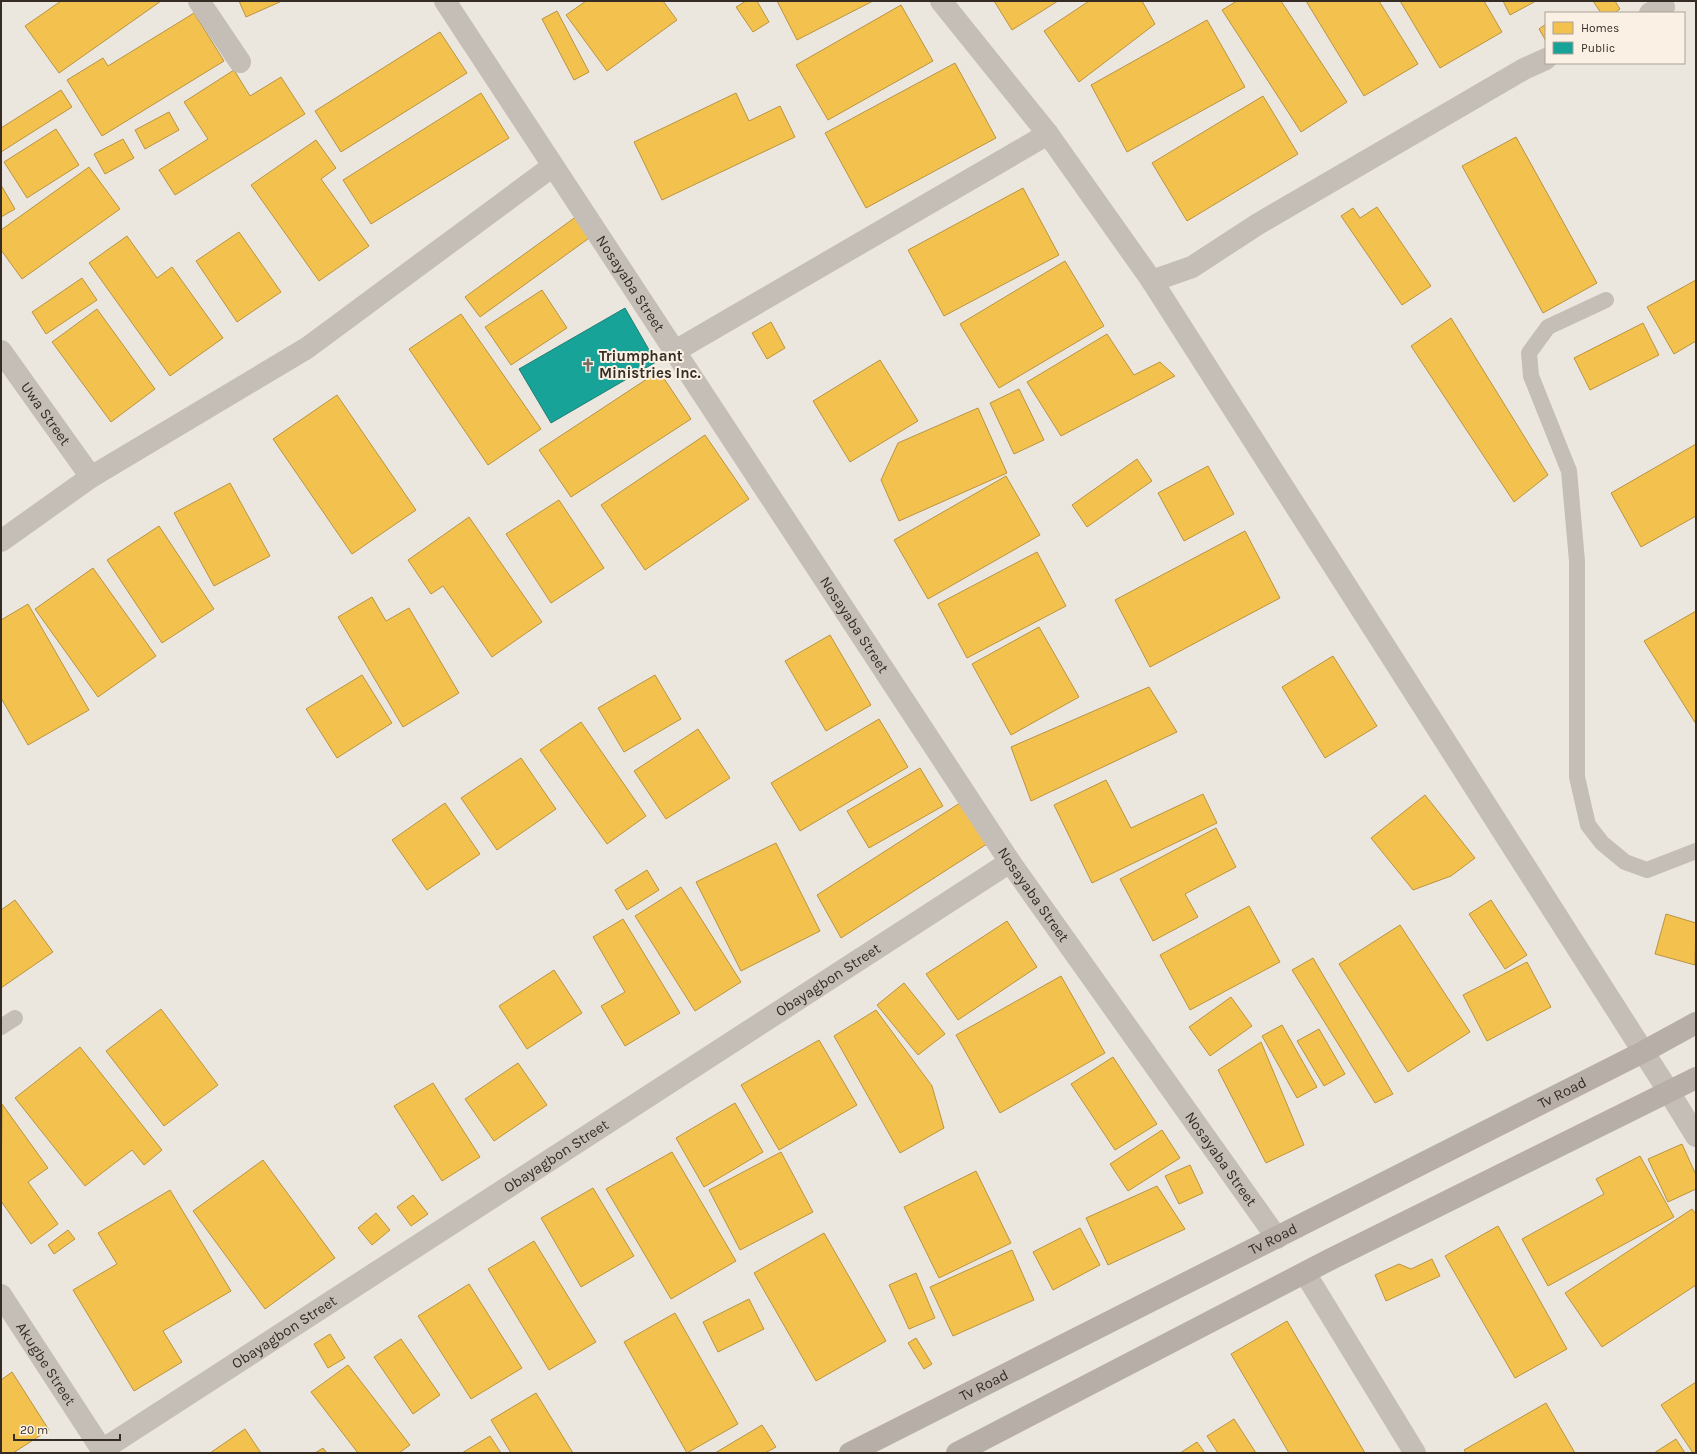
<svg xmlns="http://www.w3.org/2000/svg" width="1697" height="1454" font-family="Karla,sans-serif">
<rect width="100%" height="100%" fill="#ece7de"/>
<path fill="#f2c14e" stroke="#b99442" d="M61 1H161L59 73 25 26Z
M239 1H282L246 17Z
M586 1H663L677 20 607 71 566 15Z
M746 1H757L769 22 753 32 736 7Z
M777 1H873L797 40Z
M994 1H1058L1012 30Z
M1089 1H1142L1155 24 1079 82 1044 31Z
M1237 1H1281L1347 102 1301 132 1222 10Z
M1306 1H1379L1418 64 1364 96Z
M1400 1H1484L1502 32 1440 68Z
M1503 1H1536L1510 15Z
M1593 1H1615L1620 9 1614 13H1601Z
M901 5 933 61 828 120 796 65Z
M557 11 589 72 574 80 542 19Z
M194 13 224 61 102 136 67 80 103 58 108 66Z
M1207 20 1245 87 1127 152 1091 85Z
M1546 24V41L1539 29Z
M440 32 467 73 341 152 315 111Z
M955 63 996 138 866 208 825 133Z
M234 70 250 96 281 77 305 114 175 195 159 170 208 139 184 102Z
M61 90 72 107 1 152V128Z
M481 93 509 138 371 224 343 180Z
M736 93 749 121 780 106 795 137 662 200 634 142Z
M1263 96 1298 154 1187 221 1152 163Z
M169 112 179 130 145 149 135 130Z
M56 129 79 165 27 198 4 162Z
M1516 137 1597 283 1543 313 1462 166Z
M123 139 134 158 105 174 94 154Z
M316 140 336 168 321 179 369 246 319 281 251 185Z
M89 167 120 209 22 279 1 250V230Z
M1 185 15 209 1 217Z
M1023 188 1059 255 944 316 908 250Z
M1377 207 1431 286 1402 305 1341 216 1353 208 1360 218Z
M577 216 592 236 480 317 465 297Z
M239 232 281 292 237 322 196 261Z
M127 236 157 278 172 267 223 338 170 376 89 263Z
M1065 261 1104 326 999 388 960 324Z
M82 278 97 300 46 334 32 312Z
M1696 280V341L1674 354 1647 307Z
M542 290 567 328 511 365 485 327Z
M97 309 155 389 111 422 52 342Z
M461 314 541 429 488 465 409 349Z
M1451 318 1548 475 1514 502 1411 346Z
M771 322 785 348 767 359 752 333Z
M1643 323 1659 355 1590 390 1574 358Z
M1107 334 1134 375 1160 362 1175 376 1061 436 1027 382Z
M880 360 918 421 850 462 813 401Z
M659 371 691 419 571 497 539 450Z
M1019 389 1044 440 1014 454 990 403Z
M337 395 416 510 352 554 273 439Z
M978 408 1007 473 899 521 881 480 898 443Z
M705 435 749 499 645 570 601 505Z
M1696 444V516L1641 547 1611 493Z
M1137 459 1152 481 1087 527 1072 505Z
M1208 466 1234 514 1184 541 1158 493Z
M1006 476 1040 535 928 599 894 540Z
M230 483 270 556 214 586 174 513Z
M559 500 604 568 551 603 506 534Z
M469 517 542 622 492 657 443 586 431 594 408 560Z
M159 526 214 609 162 643 107 560Z
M1245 531 1280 598 1150 667 1115 600Z
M1037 552 1066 606 967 658 938 604Z
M93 568 156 656 98 697 35 609Z
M372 597 386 621 409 608 459 693 403 727 338 617Z
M28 604 89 710 28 745 1 698V620Z
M1696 611V724L1644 641Z
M1039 627 1079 697 1011 735 972 664Z
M830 635 871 705 826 731 785 661Z
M1333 656 1377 726 1325 758 1282 687Z
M362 675 392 723 337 758 306 709Z
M655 675 681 719 624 752 598 708Z
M1149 687 1177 732 1031 801 1011 747Z
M879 719 908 767 800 831 771 783Z
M581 722 646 816 607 844 540 750Z
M698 729 730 778 666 819 634 771Z
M521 758 556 809 497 850 461 798Z
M920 768 943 806 869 848 847 811Z
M1106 780 1131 828 1203 794 1217 823 1092 883 1054 805Z
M1425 795 1475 858 1451 876 1413 890 1371 838Z
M963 801 990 842 841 938 817 895Z
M445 803 480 854 427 890 392 840Z
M1216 828 1236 867 1185 894 1198 917 1153 941 1120 879Z
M776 843 820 931 741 971 696 882Z
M647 870 659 890 627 910 615 890Z
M681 887 741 982 695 1011 635 916Z
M15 900 53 952 1 988V910Z
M1491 900 1527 955 1505 969 1469 914Z
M1249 906 1280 962 1190 1010 1160 955Z
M1666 914 1696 923 1695 965 1655 954Z
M623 919 680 1013 625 1046 601 1006 625 992 593 937Z
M1007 921 1037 967 958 1020 926 974Z
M1400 925 1470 1032 1408 1072 1339 964Z
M1313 958 1393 1094 1375 1103 1292 970Z
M1527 962 1551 1007 1487 1041 1463 995Z
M554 970 582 1013 527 1049 499 1006Z
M1061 976 1105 1053 1000 1113 956 1035Z
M904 983 945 1034 918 1055 877 1005Z
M1231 997 1252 1026 1210 1056 1189 1027Z
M161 1009 218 1085 164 1126 106 1051Z
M876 1010 932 1086 944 1128 900 1153 834 1036Z
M1282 1025 1317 1087 1297 1098 1262 1036Z
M1319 1029 1345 1074 1324 1086 1297 1041Z
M819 1040 857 1105 779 1150 741 1085Z
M1261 1042 1304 1145 1266 1163 1218 1070Z
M80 1047 162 1150 144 1165 132 1150 85 1186 15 1098Z
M1113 1057 1157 1124 1115 1150 1071 1084Z
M518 1063 547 1105 494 1141 465 1099Z
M433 1083 480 1157 442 1181 394 1106Z
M735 1103 763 1152 704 1187 676 1138Z
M2 1104 48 1168 28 1182 58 1224 31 1244 1 1201Z
M1162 1130 1180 1158 1128 1191 1110 1164Z
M1682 1144 1696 1175V1189L1668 1202 1648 1159Z
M672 1152 736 1261 671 1299 606 1189Z
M781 1152 813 1212 740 1250 709 1190Z
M1640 1156 1674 1217 1548 1286 1522 1239 1604 1194 1596 1179Z
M263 1160 335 1258 265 1309 193 1211Z
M1190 1165 1203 1193 1179 1204 1165 1176Z
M976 1171 1011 1243 939 1278 904 1207Z
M1157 1186 1185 1229 1108 1265 1086 1218Z
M593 1188 634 1256 581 1287 541 1218Z
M170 1190 231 1291 163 1331 182 1362 134 1391 73 1290 117 1264 98 1233Z
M413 1195 428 1214 411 1226 397 1207Z
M1692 1209 1696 1214V1285L1602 1347 1565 1293Z
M376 1213 390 1230 372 1245 358 1228Z
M1498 1226 1567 1349 1515 1378 1445 1256Z
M1080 1228 1100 1265 1053 1290 1033 1252Z
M68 1230 75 1239 54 1254 48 1245Z
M824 1233 886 1341 816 1381 754 1273Z
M534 1241 596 1342 549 1370 488 1269Z
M1012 1250 1034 1300 953 1336 930 1287Z
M1432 1259 1440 1276 1386 1301 1375 1275 1399 1264 1411 1269Z
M916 1273 935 1318 909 1329 889 1285Z
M469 1284 522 1368 471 1399 418 1316Z
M749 1299 764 1329 718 1352 703 1322Z
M675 1313 738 1424 687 1453 624 1342Z
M1287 1321 1365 1453H1289L1231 1354Z
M330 1334 345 1358 328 1368 314 1344Z
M916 1338 932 1364 924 1369 908 1343Z
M401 1339 440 1395 413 1414 374 1357Z
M348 1365 410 1445 399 1453H358L311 1392Z
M12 1372 49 1430 13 1453H1V1380Z
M1696 1382V1453H1693L1661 1405Z
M536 1393 573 1453H511L491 1420Z
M1546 1403 1575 1453H1466L1464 1450Z
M1234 1419 1256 1453H1218L1207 1436Z
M762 1425 776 1447 765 1453H715Z
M245 1429 261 1453H210Z
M490 1436 501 1453H462Z
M1676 1439 1685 1453H1654Z
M1197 1442 1205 1453H1180Z
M323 1448 327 1453H315Z"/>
<path fill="#17a398" stroke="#207f76" d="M625 308 656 362 551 423 519 369Z"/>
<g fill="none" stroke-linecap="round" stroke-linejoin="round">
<path stroke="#c5beb7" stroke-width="16" d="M1606 300 1548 327 1529 353 1531 376 1569 471 1577 561V777L1588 825 1602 843 1625 862 1647 870 1696 851
M1 1027 15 1018"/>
<g stroke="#c5beb7" stroke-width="22">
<path d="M199 1 240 62"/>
<path id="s1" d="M445 1 1010 862 1277 1238"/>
<path d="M941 1 1048 134 1152 281 1669 1092 1696 1136"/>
<path d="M1650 13 1664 7"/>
<path d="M1152 281 1192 267 1258 224 1524 69 1546 59"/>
<path id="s2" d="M1 351 91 477"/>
<path d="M675 351 1048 134"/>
<path d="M1 541 91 477 307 348 553 166"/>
<path d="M1305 1273 1415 1453"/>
<path id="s3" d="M1 1295 104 1453"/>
<path id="s4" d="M102 1450 1010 862"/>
</g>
<g stroke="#b6aea7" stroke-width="22">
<path id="s5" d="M850 1453 1643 1052 1696 1023"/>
<path d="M957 1453 1329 1260 1696 1078"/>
</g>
</g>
<defs>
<g id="church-bare" transform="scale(1.08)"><path d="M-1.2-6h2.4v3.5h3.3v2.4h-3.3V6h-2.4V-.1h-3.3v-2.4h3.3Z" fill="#756d66" stroke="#faf1e4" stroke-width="2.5" paint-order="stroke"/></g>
</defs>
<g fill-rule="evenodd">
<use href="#church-bare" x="588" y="365"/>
</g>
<g text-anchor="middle" stroke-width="4" stroke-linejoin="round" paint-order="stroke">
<g font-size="15" fill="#352c26" stroke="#faf1e4">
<text dy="5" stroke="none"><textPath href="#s1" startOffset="338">Nosayaba Street</textPath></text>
<text dy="5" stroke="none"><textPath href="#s2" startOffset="77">Uwa Street</textPath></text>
<text dy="5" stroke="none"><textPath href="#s1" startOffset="746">Nosayaba Street</textPath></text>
<text dy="5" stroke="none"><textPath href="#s1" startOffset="1070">Nosayaba Street</textPath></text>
<text dy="5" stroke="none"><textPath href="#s4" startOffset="865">Obayagbon Street</textPath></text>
<text dy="5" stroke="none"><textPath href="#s5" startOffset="798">Tv Road</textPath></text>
<text dy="5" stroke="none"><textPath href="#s4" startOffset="541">Obayagbon Street</textPath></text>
<text dy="5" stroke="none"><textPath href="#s1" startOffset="1394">Nosayaba Street</textPath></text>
<text dy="5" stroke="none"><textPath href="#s5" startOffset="474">Tv Road</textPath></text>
<text dy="5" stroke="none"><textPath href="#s4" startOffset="217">Obayagbon Street</textPath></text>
<text dy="5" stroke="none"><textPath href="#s3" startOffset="82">Akugbe Street</textPath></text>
<text dy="5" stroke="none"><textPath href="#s5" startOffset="150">Tv Road</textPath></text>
</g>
<g font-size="15" font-weight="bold" fill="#352c26" stroke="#faf1e4" text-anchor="start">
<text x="599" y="361">Triumphant<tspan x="599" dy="17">Ministries Inc.</tspan></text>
</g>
</g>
<rect width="1697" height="1454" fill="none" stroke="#352c26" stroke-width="4"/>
<rect x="1545" y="12" width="140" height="52" fill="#faf1e4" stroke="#aba298"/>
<rect x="1553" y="22" width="20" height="12" fill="#f2c14e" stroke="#aba298"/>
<text x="1581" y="32" font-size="12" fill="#352c26">Homes</text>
<rect x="1553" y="42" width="20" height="12" fill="#17a398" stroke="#aba298"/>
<text x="1581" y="52" font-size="12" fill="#352c26">Public</text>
<path d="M14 1434v6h106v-6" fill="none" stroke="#352c26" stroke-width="2"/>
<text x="20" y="1434" font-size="12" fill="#352c26" stroke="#faf1e4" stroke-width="3" paint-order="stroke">20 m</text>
</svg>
